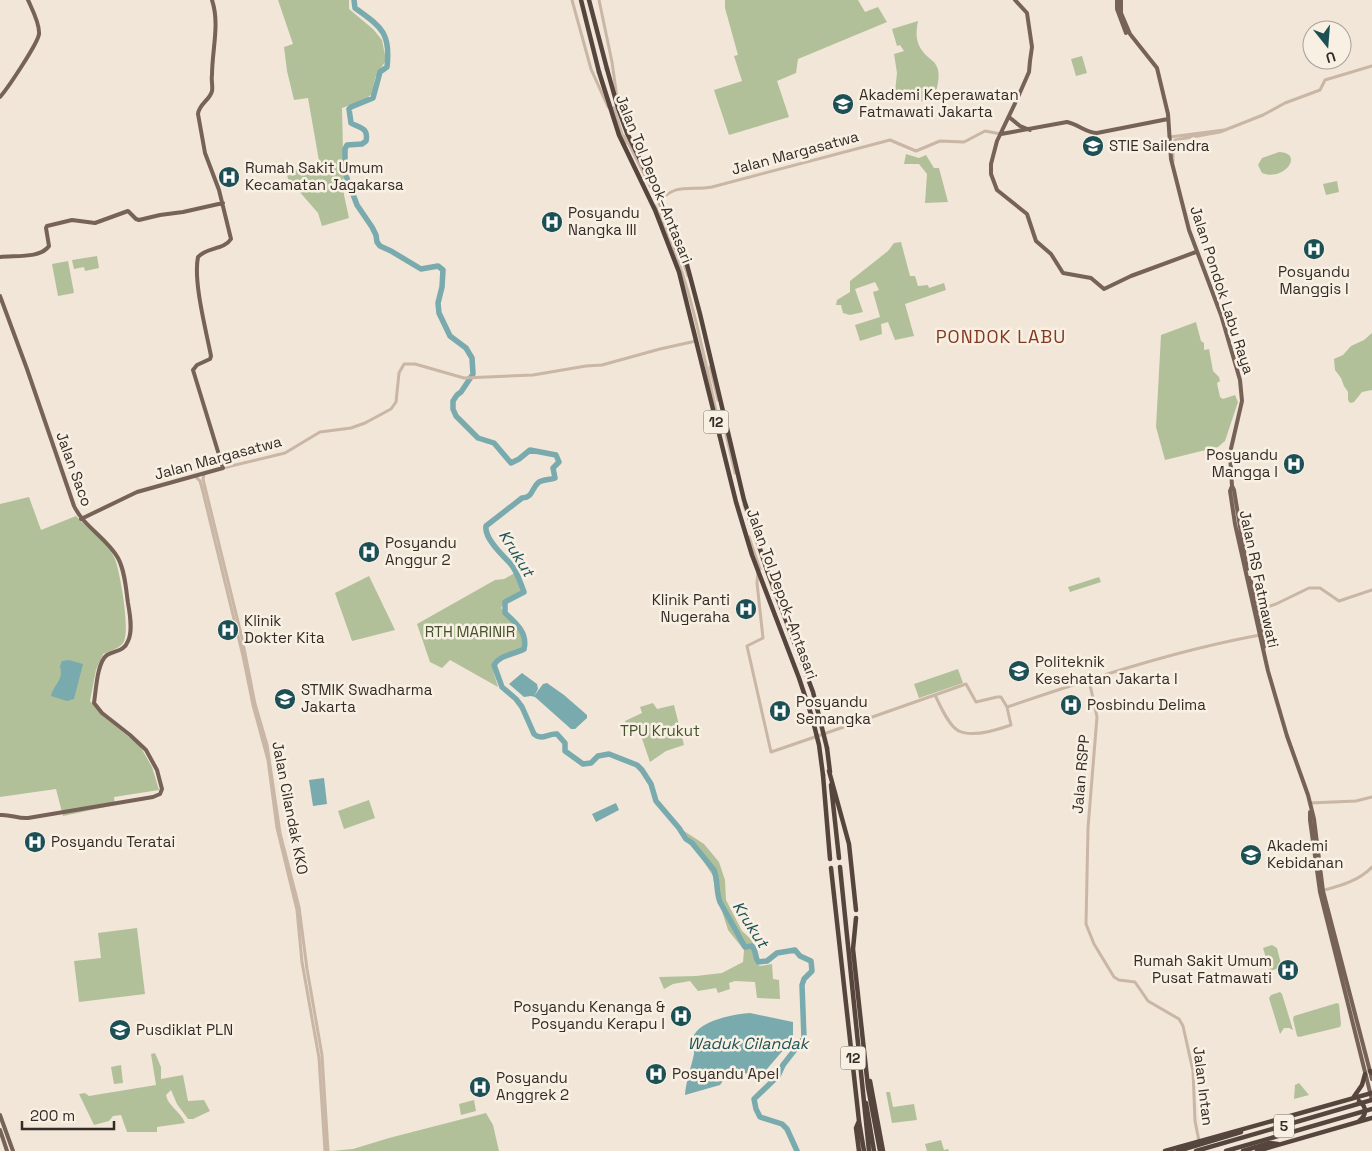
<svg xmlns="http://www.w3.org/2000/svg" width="1372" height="1151" font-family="'Space Grotesk',sans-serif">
<rect width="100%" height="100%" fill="#f1e6d8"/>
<path fill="#b2c099" d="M278 0H349V9L373 29 382 40 386 60 375 78 372 94 364 100 342 108 344 195 349 218 322 226 318 213 298 190 292 191 285 169 306 170 319 161 308 98 294 100 287 71 284 47 293 44Z
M725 0H858L865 12 878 7 887 22 798 59 796 73 777 81 789 117 729 135 714 90 742 81 734 56 738 55 725 8Z
M918 21C915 36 916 46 928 57 930 59 935 62 936 65 942 75 936 90 934 101L894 102 897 73 894 54 904 51 900 45 897 46 892 29Z
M1082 56 1087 73 1076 76 1071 59Z
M1279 152C1305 153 1284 182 1262 173L1258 165 1262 158Z
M906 154 919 158 926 155 934 168H939L948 202 925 203 927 174 919 164H904Z
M1337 181 1339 192 1326 195 1323 184Z
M901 242 910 276H915L918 286 928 285 929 288 944 283 946 290 905 304 914 336 895 340 888 322 881 324 882 334 860 341 855 325 880 317 873 292 879 290 875 282 855 289 863 312 850 315 843 313 841 305H836L837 300 850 292V281L888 251 894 243Z
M97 256 99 268 85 271 84 267 74 269 72 260Z
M68 261 74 293 58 296 52 264Z
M1196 322 1201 341 1204 343V350L1209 349 1213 371 1219 377 1220 381 1217 383 1220 397 1223 399 1235 395 1238 402 1225 441 1218 447 1165 460 1156 427 1161 335Z
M1372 333V390L1362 392 1354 402 1350 403 1348 400V392L1344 386 1341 378 1335 370 1334 359 1343 355 1351 346 1364 340Z
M29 497 41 530 76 516C89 529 108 542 115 559 120 572 131 633 123 643 119 649 109 651 103 654L96 670 90 701 103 716 140 746 152 767 159 790 114 797 115 805 63 816 56 789 0 797V504Z
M515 573 521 591 505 601 501 608 518 627 527 650 495 660 493 670 498 687 450 660 442 668 430 662 417 624 495 580 504 579Z
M369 576 395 630 352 641 335 593Z
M1099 577 1101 582 1070 592 1068 587Z
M958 669 963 683 919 698 914 684Z
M653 703 657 709 674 705 684 745 666 751 650 762 638 727 629 730 625 721 642 713 640 707Z
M369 800 375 818 344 829 338 811Z
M684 831 704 844 719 862 725 880 726 900 742 931 754 942 755 963 760 966 772 964 773 979 779 980 780 999 757 998 755 982 735 981 729 983 730 989 718 993 716 988 698 991 690 981 673 984 664 989 659 977 696 976 722 973 743 962 744 950 728 930 715 889 713 876Z
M137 928 145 994 79 1002 74 961 101 958 98 933Z
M1272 945 1277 948 1281 964 1279 968 1270 971 1263 948Z
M1280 992 1282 994 1293 1030 1289 1028H1284L1280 1034 1269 998 1271 995Z
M1337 1003 1339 1004 1341 1024 1340 1027 1299 1037 1297 1036 1293 1019 1294 1016Z
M155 1053 161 1067V1079L183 1075 188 1101 204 1100 210 1111 193 1119H188L177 1104 171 1090 166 1095C168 1106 181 1112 185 1123L157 1127V1132H127L121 1115 113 1116 109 1121 94 1125 79 1094 85 1093 89 1096 156 1085 151 1054Z
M121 1065 123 1083 114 1084 111 1067Z
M1299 1083 1309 1095 1294 1099 1295 1085Z
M886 1092H890L893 1107 914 1104 917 1120 892 1123Z
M474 1100 476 1111 461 1115 459 1104Z
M486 1113 493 1125 499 1151H331L353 1149 389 1138Z
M941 1140 944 1150 948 1149 949 1151H927L925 1144Z"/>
<path fill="#78aaae" d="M69 660 83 664 74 699 67 701 51 696C54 683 64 681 60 666L62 661Z
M522 673 537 684 538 689 534 696 543 684 547 683 564 695 587 715V718L575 729H571L535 697 531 696 524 697 509 684Z
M324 778 327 804 313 806 309 780Z
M616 803 619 810 596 822 592 814Z
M750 1013 793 1022V1036L791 1041 761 1076 732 1071H727L725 1078 720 1085 685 1095C686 1081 691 1068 694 1054 695 1047 692 1040 694 1035 702 1020 735 1014 750 1013Z"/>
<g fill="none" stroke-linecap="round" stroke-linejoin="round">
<path stroke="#78aaae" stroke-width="5.5" d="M354 0 355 8C381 27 391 32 387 67L380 72 373 98 351 107 349 109 351 123C359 128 369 127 366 141L362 144 347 145 345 149V173L357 205 372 227 376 235 377 242 380 246 391 251 421 269 438 266 443 270 442 287 438 303 439 313 450 336 466 348 472 358 473 374 461 392 457 395 453 401V409L456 416 478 438 494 443 511 463 519 459 530 450 556 455 559 462 553 468 555 478C550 480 544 479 539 482 531 488 534 497 522 498L486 526C484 538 502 555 509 562 517 570 520 582 524 592L505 602V613C516 623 528 633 524 649 513 655 501 654 494 665L502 687 516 699 522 707 534 734C542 741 548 733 557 734L565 743V751L583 764 591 763 598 756 609 754 637 765 642 770 651 784 656 801 679 828 686 839 692 843 714 870C718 880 716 892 720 902L745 947 752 946C756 950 755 957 758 962L767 961 777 953 795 950 800 956 811 961 812 971 804 979 802 985 804 1038 783 1065 778 1076 754 1099 756 1109 760 1117 782 1124 787 1129 797 1151"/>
<path stroke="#c9b6a5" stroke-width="3" d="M572 0 591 69 608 107 614 108 625 144
M599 0 612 62 617 98
M624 136 631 148 666 217
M1170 137 1224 130
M1173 161V144L1175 140 1220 132 1263 115 1285 103 1320 90 1325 80 1372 66
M659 202C676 182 691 191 712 187L890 140 916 151 940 141 964 142 985 131 1001 134
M655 206C691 276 703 356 721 432
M681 255 688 276
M710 367 718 400
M721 413 735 473
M223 468 285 453 320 432 351 428 365 423 391 409 396 402 399 373 404 364H415L464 378 533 375 586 366 602 365 660 349 696 341
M204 474 203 479 242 638 255 704 267 745 280 833 299 907 307 969 322 1055 328 1151
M195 476 200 481 202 488 243 656 253 705 268 760 277 828 297 910 302 962 319 1058 325 1151
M744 505 775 596
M749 537 760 569
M758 570 757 583 763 638 747 646 771 752C836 730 901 707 966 684L976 702 997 697H1001L1007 707 1011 725C997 730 973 738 959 731 949 727 940 705 935 695
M1258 610 1276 604 1309 588H1320L1339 601 1372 590
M1089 680 1097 717 1088 828 1086 924 1094 944 1114 977 1119 980 1135 982 1148 1001 1179 1019 1183 1026 1193 1071 1195 1121 1199 1141
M1007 707C1090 679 1173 651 1260 635
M1310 803 1356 801 1372 797
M1321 891C1339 886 1359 881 1372 867"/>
<path stroke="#766257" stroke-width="4" d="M1015 0 1027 13 1032 47 1030 61 1029 72 1018 97 997 141 991 164V174L997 190 1027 214 1036 241 1051 254 1063 273 1091 278 1104 289 1131 276 1196 252
M1117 0V9L1126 33
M1121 0V13L1130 34 1157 68 1168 114 1171 159 1189 230 1221 315 1240 380 1242 401 1230 453 1232 486 1230 491 1235 524 1268 671 1287 736 1308 795 1314 819 1323 891 1372 1079
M0 97C8 88 38 43 39 34 40 24 32 9 28 0
M1009 117 1020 126 1030 130
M1001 134 1067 122C1078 124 1086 133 1097 133L1168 119
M0 257C14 255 40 259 49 246L46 228 47 226 72 220 95 223 128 211 136 219 139 220 160 215 183 212 223 203
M0 296 27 369 74 506C84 527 107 538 118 558 125 571 126 589 128 603 130 614 133 631 128 641 124 652 115 650 107 655 97 662 96 691 94 703L102 713 130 735 146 750 157 770 162 789 160 794 153 797 28 818C18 819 10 814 0 815
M1232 486 1234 490 1247 569
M81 519 137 492 223 468 193 370 197 365 210 359 211 356C206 330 193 281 198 257 207 247 224 250 231 239L219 190 205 153 198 114C199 104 210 100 212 91 213 86 211 80 212 75 212 50 220 24 212 0
M1250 578 1258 610 1264 647
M1310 812V820L1320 892 1372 1100
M0 1115 13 1151
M0 1130 7 1151"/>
<path stroke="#55453d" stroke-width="4.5" d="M581 0 599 72
M589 0 607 69
M827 748 830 772
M829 771 849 844 856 910
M823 775 830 859
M831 785 839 858
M840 867 869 1151
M831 868 859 1121 864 1151
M856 918 853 949 868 1087 880 1151
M1370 1071 1372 1073
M870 1081 883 1151
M1353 1098 1362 1085 1365 1074
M866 1103 874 1151
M859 1121 856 1128 859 1151
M1359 1121C1367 1115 1367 1107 1359 1101
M1165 1151 1372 1093
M1178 1151 1241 1132
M1243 1151 1269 1143 1278 1144
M1257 1151 1372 1118"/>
<path stroke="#55453d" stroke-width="4.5" d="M607 69 618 108 627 133 663 206 686 261 700 314 744 500 768 573 813 692 827 748
M599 72 619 135 655 210 679 272 736 502 752 555 799 678 812 717 819 745 823 775
M1196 1151 1372 1100
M1226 1151 1372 1109"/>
</g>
<defs>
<g id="university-disc" transform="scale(1.125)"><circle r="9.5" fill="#1c5055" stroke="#f9f0e4"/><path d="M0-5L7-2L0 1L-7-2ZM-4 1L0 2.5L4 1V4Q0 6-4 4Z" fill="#fff"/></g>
<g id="hospital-disc" transform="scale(1.125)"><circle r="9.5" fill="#1c5055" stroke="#f9f0e4"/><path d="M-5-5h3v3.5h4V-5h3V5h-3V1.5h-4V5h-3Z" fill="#fff"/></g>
</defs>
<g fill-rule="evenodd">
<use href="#university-disc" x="843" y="104"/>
<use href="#university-disc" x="1093" y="146"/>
<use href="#hospital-disc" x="229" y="177"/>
<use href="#hospital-disc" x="552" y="222"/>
<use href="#hospital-disc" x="1314" y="249"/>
<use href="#hospital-disc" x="1294" y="464"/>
<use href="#hospital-disc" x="369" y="552"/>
<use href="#hospital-disc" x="746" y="609"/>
<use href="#hospital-disc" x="228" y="630"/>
<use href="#university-disc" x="1019" y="671"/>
<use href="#university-disc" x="285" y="699"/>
<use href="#hospital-disc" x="1071" y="705"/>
<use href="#hospital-disc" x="780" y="711"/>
<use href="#hospital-disc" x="35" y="842"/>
<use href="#university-disc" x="1251" y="855"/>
<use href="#hospital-disc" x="1288" y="970"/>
<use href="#hospital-disc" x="681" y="1016"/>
<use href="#university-disc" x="120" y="1030"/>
<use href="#hospital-disc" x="656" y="1074"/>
<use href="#hospital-disc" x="480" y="1087"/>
</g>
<g text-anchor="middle" stroke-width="5" stroke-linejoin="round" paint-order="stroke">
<g fill="#f9f0e4" stroke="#6f665f" stroke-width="1">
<rect x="703.5" y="410.5" width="25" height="23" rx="4"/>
<rect x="840.5" y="1046.5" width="25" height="23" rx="4"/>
<rect x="1274" y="1114.5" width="20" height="23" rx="4"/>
</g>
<g font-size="14" font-weight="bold" fill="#342b26">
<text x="716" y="427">12</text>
<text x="853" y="1063">12</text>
<text x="1284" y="1131">5</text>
</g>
<g font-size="15" fill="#342b26" stroke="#f9f0e4" text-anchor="start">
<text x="859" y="100">Akademi Keperawatan<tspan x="859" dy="17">Fatmawati Jakarta</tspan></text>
<text x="1109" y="151">STIE Sailendra</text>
<text x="245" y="173">Rumah Sakit Umum<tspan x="245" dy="17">Kecamatan Jagakarsa</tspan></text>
<text x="568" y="218">Posyandu<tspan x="568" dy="17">Nangka III</tspan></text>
<text x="1314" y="277" text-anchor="middle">Posyandu<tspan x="1314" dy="17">Manggis I</tspan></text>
<text x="1278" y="460" text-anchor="end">Posyandu<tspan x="1278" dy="17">Mangga I</tspan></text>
<text x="385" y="548">Posyandu<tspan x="385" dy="17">Anggur 2</tspan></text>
<text x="730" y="605" text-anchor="end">Klinik Panti<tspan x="730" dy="17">Nugeraha</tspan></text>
<text x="244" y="626">Klinik<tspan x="244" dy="17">Dokter Kita</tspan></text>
<text x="1035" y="667">Politeknik<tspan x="1035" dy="17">Kesehatan Jakarta I</tspan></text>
<text x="301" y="695">STMIK Swadharma<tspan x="301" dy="17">Jakarta</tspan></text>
<text x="796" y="707">Posyandu<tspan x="796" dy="17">Semangka</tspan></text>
<text x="1087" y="710">Posbindu Delima</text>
<text x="51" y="847">Posyandu Teratai</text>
<text x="1267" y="851">Akademi<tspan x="1267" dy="17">Kebidanan</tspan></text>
<text x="1272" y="966" text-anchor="end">Rumah Sakit Umum<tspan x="1272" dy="17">Pusat Fatmawati</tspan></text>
<text x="665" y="1012" text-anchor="end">Posyandu Kenanga &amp;<tspan x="665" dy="17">Posyandu Kerapu I</tspan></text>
<text x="136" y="1035">Pusdiklat PLN</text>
<text x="672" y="1079">Posyandu Apel</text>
<text x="496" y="1083">Posyandu<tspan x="496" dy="17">Anggrek 2</tspan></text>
</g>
<g font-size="15" fill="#342b26" stroke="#f9f0e4">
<text transform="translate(795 153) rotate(-15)" y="5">Jalan Margasatwa</text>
<text transform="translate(654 179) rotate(68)" y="5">Jalan Tol Depok–Antasari</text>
<text transform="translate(1222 290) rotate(72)" y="5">Jalan Pondok Labu Raya</text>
<text transform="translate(218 458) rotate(-15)" y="5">Jalan Margasatwa</text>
<text transform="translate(74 469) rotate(70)" y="5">Jalan Saco</text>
<text transform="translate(1259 579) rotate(78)" y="5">Jalan RS Fatmawati</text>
<text transform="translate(782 594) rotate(70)" y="5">Jalan Tol Depok–Antasari</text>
<text transform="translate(1081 774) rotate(-85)" y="5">Jalan RSPP</text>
<text transform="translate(290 808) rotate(79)" y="5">Jalan Cilandak KKO</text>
<text transform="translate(1203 1086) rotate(83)" y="5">Jalan Intan</text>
</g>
<g font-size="15" fill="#43522a" stroke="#f9f0e4">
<text x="470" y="637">RTH MARINIR</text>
<text x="660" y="736">TPU Krukut</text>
</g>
<g font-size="16" font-style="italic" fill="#1c5055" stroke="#f9f0e4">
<text transform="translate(517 553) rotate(58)" y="6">Krukut</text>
<text transform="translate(751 924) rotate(57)" y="6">Krukut</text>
<text x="748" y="1049">Waduk Cilandak</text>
</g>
<g font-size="18" letter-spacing="1" fill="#833a1f" stroke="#f9f0e4">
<text x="1001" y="343">PONDOK LABU</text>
</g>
</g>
<g transform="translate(1327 45) rotate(163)"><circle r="24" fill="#f9f0e4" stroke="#aaa198"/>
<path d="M0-4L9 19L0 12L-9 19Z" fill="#1c5055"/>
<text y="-8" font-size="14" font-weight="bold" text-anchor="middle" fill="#342b26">U</text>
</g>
<path d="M22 1121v8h92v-8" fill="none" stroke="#342b26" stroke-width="2.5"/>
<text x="30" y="1121" font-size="15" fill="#342b26" stroke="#f9f0e4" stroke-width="4" paint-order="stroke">200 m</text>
</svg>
